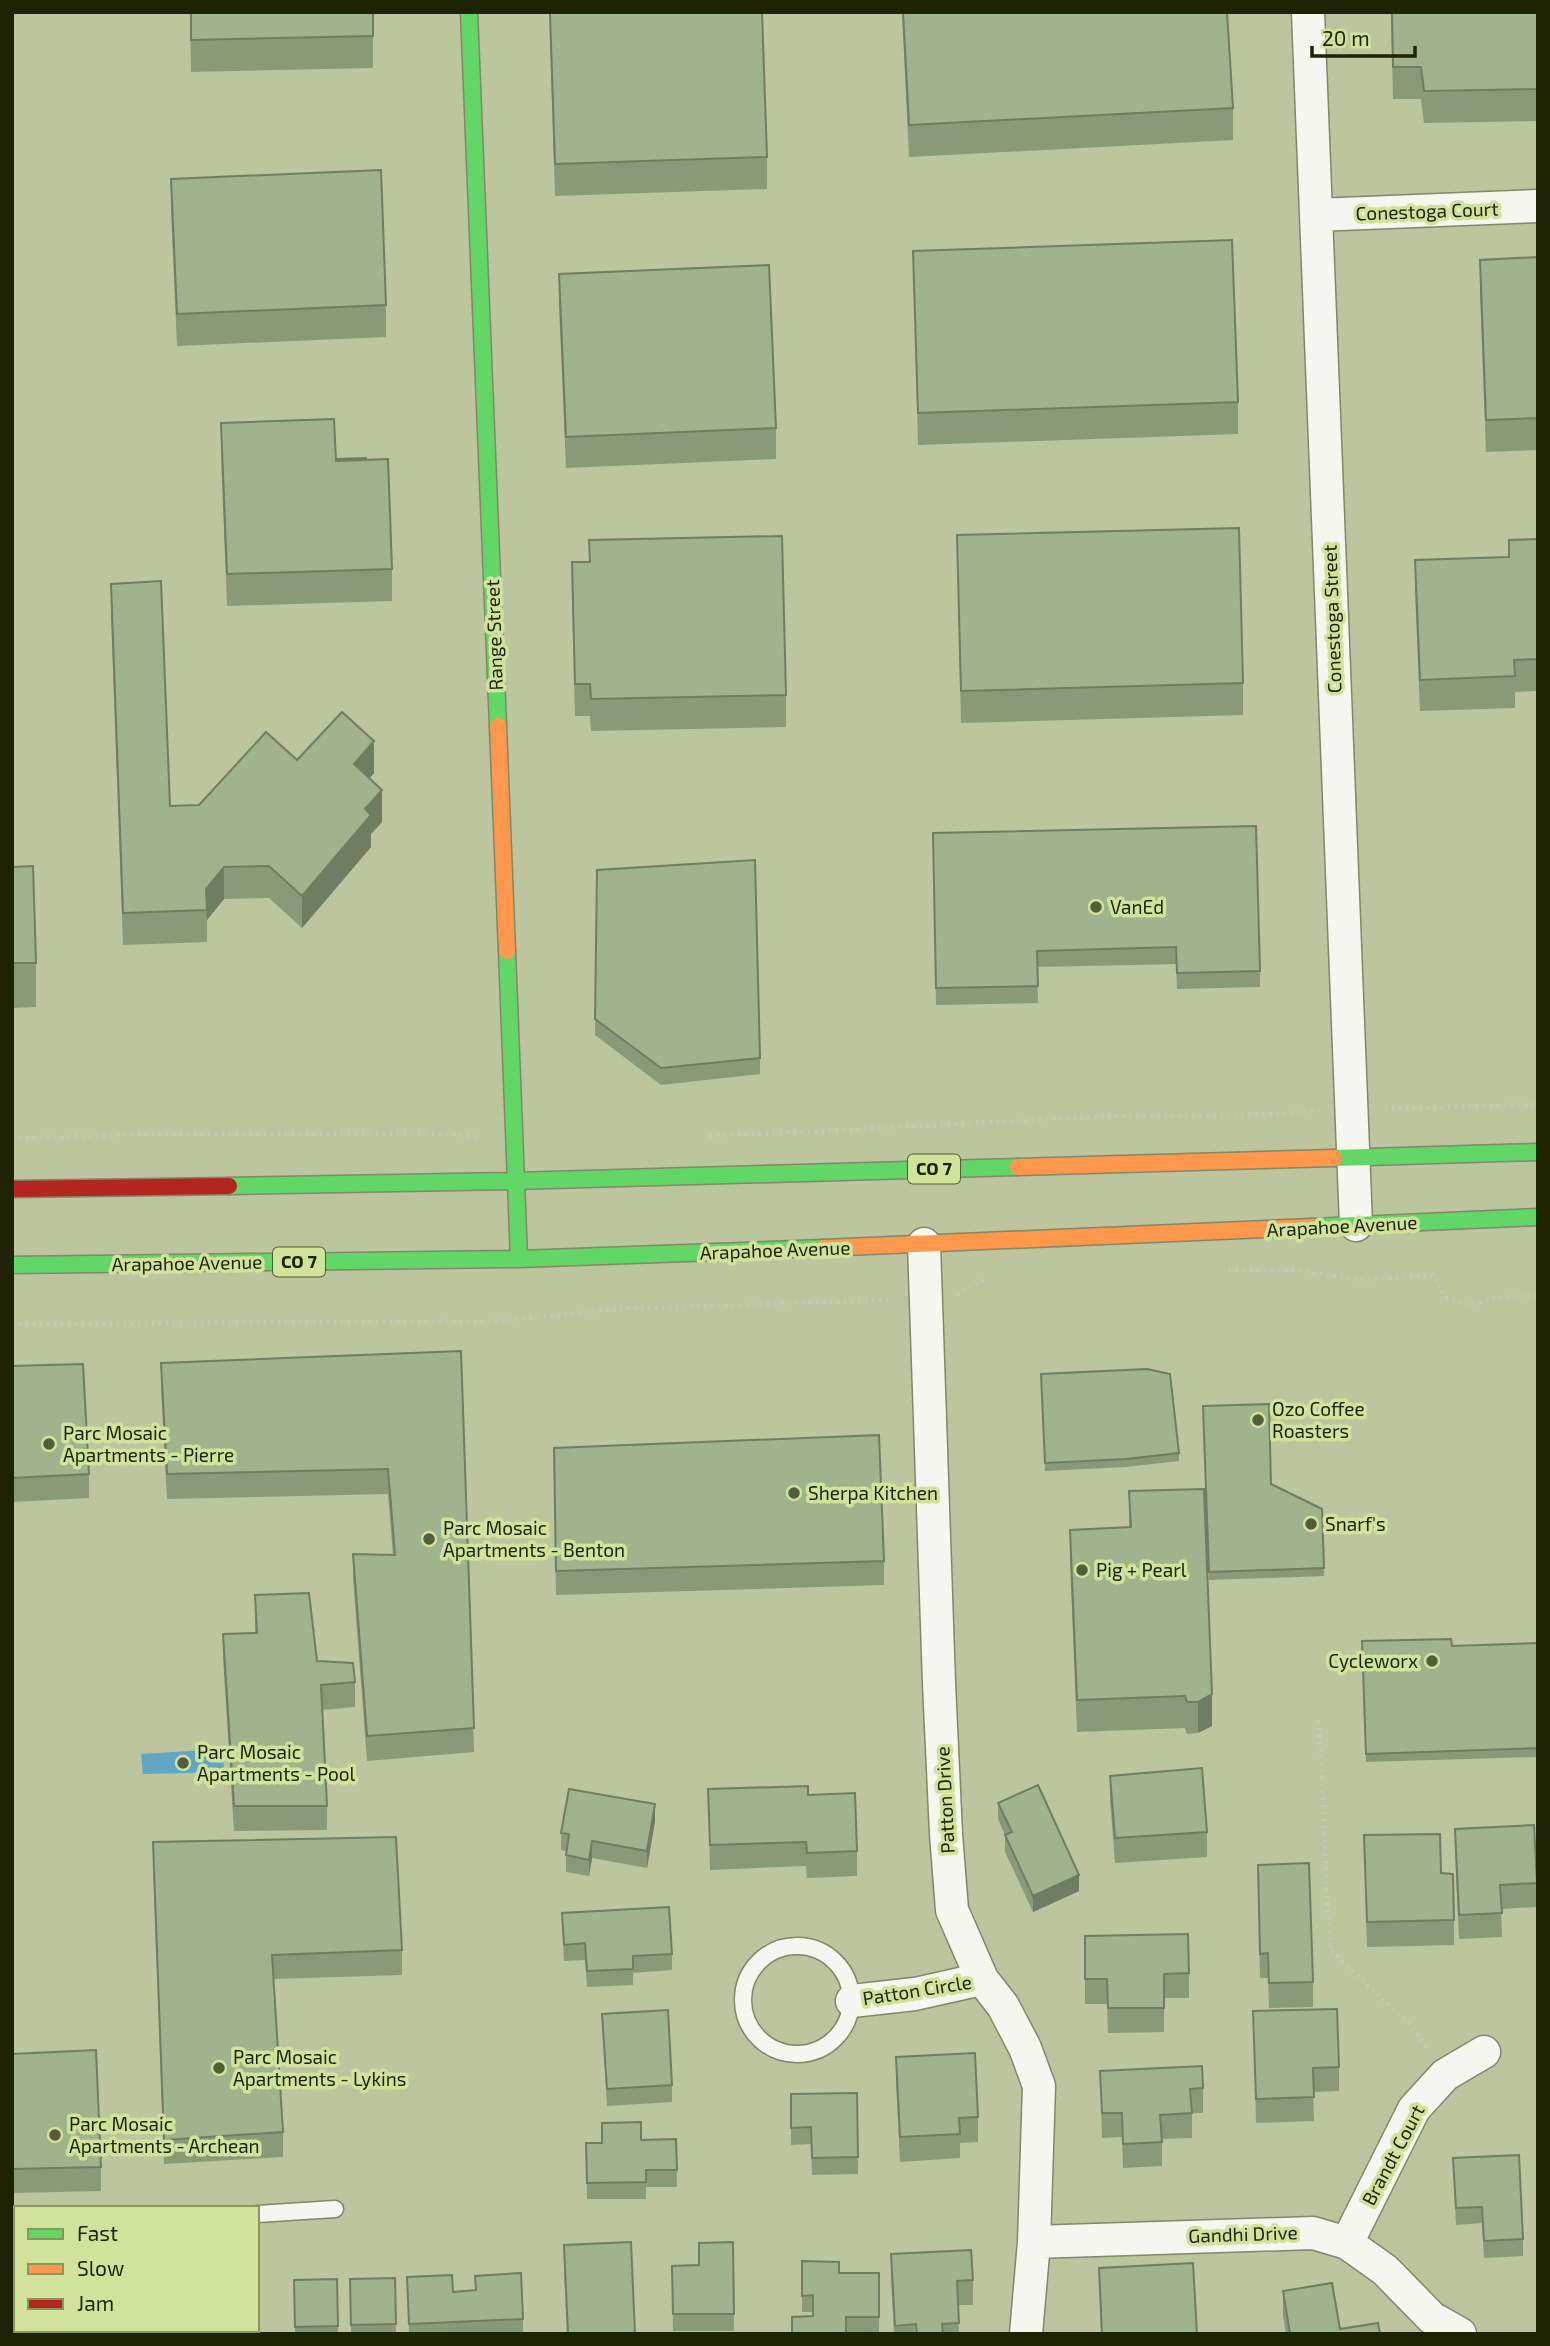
<svg xmlns="http://www.w3.org/2000/svg" width="1550" height="2346" font-family="'Exo 2',sans-serif">
<rect width="100%" height="100%" fill="#bcc59e"/>
<path fill="#5ea8c6" d="M223 1749 224 1772 143 1774 141 1754Z"/>
<g fill="none" stroke-linecap="round" stroke-linejoin="round">
<g stroke="#818768" stroke-width="19">
<path id="lane" d="M743 2000a54 54 0 1 1 108 0a54 54 0 1 1-108 0Z
M257 2214 335 2209
M12 2227H16"/>
</g>
<g stroke="#818768" stroke-width="35">
<path id="street" d="M1308 12 1356 1225
M1316 215 1538 206
M924 1244 939 1683 946 1834 952 1910 982 1979 1003 2006 1025 2048 1039 2086 1034 2242 1026 2334
M852 2001 915 1994 982 1979
M1034 2242 1313 2233 1347 2243 1385 2270 1432 2318 1460 2334
M1347 2243 1414 2109 1445 2075 1484 2052"/>
</g>
<g stroke="#818768" stroke-width="19">
<path id="fast" d="M469 12 498 726
M507 951 519 1259
M1334 1158 1538 1152
M229 1186 515 1181 1018 1167
M1311 1227 1538 1217
M12 1265 519 1259 823 1248"/>
</g>
<g stroke="#818768" stroke-width="19">
<path id="slow" d="M498 726 507 951
M1018 1167 1334 1158
M823 1248 1311 1227"/>
</g>
<g stroke="#818768" stroke-width="19">
<path id="jam" d="M12 1189 229 1186"/>
</g>
<path stroke="#c4c7bb" stroke-width="4.5" stroke-dasharray="2 5" stroke-linecap="butt" d="M1385 1107 1425 1108 1538 1104
M710 1136C838 1131 965 1123 1092 1117 1168 1113 1245 1119 1320 1110
M12 1138 164 1134 428 1133 478 1137
M1229 1270 1303 1271 1358 1280 1433 1275 1445 1297 1469 1305 1499 1297 1538 1295
M957 1294 986 1279
M12 1324 501 1321 614 1309 893 1300
M1319 1721 1330 1950 1411 2026 1428 2050"/>
<use href="#lane" stroke="#f5f6f0" stroke-width="16"/>
<use href="#street" stroke="#f5f6f0" stroke-width="32"/>
<use href="#fast" stroke="#63d668" stroke-width="16"/>
<use href="#slow" stroke="#ff974d" stroke-width="16"/>
<use href="#jam" stroke="#b3261e" stroke-width="16"/>
</g>
<path fill="#899a79" d="M190 12H373V68L191 72Z
M549 12 767 157V189L555 196Z
M902 12H1227L1233 108V140L909 157Z
M1391 12H1538V121L1424 123 1421 99H1393Z
M171 179 386 305V337L177 346 171 211Z
M913 251 1238 402V434L918 445Z
M1538 257V450L1486 452 1480 292V260Z
M559 274 776 428V459L566 468 559 306Z
M221 423 336 459 392 569V601L227 606 221 455Z
M957 535 1243 683V715L961 723Z
M1538 539V691L1515 692V708L1420 711 1415 592V560L1509 557V540Z
M589 540 786 695V727L591 731 590 716H575L572 594V562H589Z
M111 584 170 806 199 805 297 760 374 773 369 778 382 822 371 834V847L302 928 269 898 224 899 207 920V942L123 945 111 616Z
M933 850 1260 971V987L1177 989 1176 964 1037 967 1038 1003 936 1005Z
M12 867 36 963V1007L12 1008Z
M597 870 760 1058V1074L661 1085 595 1035Z
M461 1351 474 1752 367 1761 353 1579V1554L393 1555 388 1494 167 1499 161 1388V1363Z
M12 1366 89 1474V1498L12 1502Z
M1041 1374 1179 1453V1461L1126 1467 1045 1471Z
M1203 1406 1271 1484 1322 1509 1324 1576 1209 1580Z
M554 1448 884 1561V1585L556 1595Z
M1129 1491 1212 1726 1198 1733 1187 1734 1185 1728 1077 1732 1070 1562V1530L1129 1527Z
M255 1595 317 1661 355 1682V1707L322 1710 327 1806V1830L234 1831 223 1658V1634L255 1633Z
M1362 1641 1452 1646 1538 1643V1757L1366 1762Z
M1110 1776 1207 1832V1857L1115 1863 1110 1800Z
M708 1789 808 1795 857 1851V1876L807 1878 806 1866 710 1870Z
M998 1803 1079 1891 1033 1912 1005 1852V1835L998 1819Z
M655 1821 647 1868 592 1858 589 1876 566 1872V1851L561 1850V1833Z
M1455 1829 1537 1883V1907L1501 1909 1502 1937 1459 1939 1455 1853Z
M1364 1835 1441 1873 1454 1920V1945L1367 1947Z
M153 1842 402 1950V1975L273 1979 283 2132V2157L164 2164 153 1867Z
M1258 1865 1313 1982V2007L1269 2008 1268 1978H1260Z
M562 1913 672 1954V1970L633 1973V1985L587 1987 585 1960 564 1961Z
M1085 1936 1189 1973V1998H1164V2032L1108 2033 1107 2004H1085Z
M1253 2011 1339 2067V2091L1313 2092 1314 2121 1256 2123Z
M602 2014 672 2085V2102L607 2106Z
M12 2054 101 2167V2191L12 2193Z
M896 2057 978 2117V2142L960 2143V2158L900 2162 896 2081Z
M1100 2071 1203 2088V2113H1192V2138L1162 2139V2166L1123 2168 1122 2137 1102 2138Z
M857 2093 858 2174 812 2175 811 2144 791 2145V2094Z
M676 2139 677 2187H646V2199H587L586 2143 641 2140Z
M1453 2158 1523 2239V2256L1484 2258 1482 2223 1456 2225Z
M733 2242 734 2331H673L672 2266 699 2265Z
M564 2245 635 2334H567L564 2270Z
M891 2254 973 2280V2305H958L959 2334H894L891 2279Z
M802 2261 839 2273H879V2334H792L813 2316V2312H802Z
M1099 2268 1197 2334H1101Z
M475 2276 523 2319V2334H409L407 2277 453 2292 475 2290Z
M395 2278 396 2334H351L350 2279Z
M337 2279 338 2334H295L294 2280Z
M1283 2291 1340 2329 1380 2334H1286L1283 2316Z"/>
<path fill="#6f7d63" d="M374 741V773L354 796V764Z
M382 790V822L371 834V847L302 928V896L365 809Z
M224 867V899L207 920 206 889Z
M1212 1694V1726L1198 1733V1702Z
M655 1804V1821L647 1868V1851Z
M592 1841V1858L589 1876V1860Z
M1079 1875V1891L1033 1912V1896Z"/>
<path fill="#9fb38d" stroke="#6f7d63" stroke-width="2" d="M191 12H373V36L191 40Z
M550 12H762L767 157 555 164Z
M903 12H1227L1233 108 909 125Z
M1392 12H1538V89L1424 91 1421 67H1393Z
M381 170 386 305 177 314 171 179Z
M1232 240 1238 402 918 413 913 251Z
M1538 257V418L1486 420 1480 260Z
M769 265 776 428 566 437 559 274Z
M334 419 336 461 388 459 392 569 227 574 221 423Z
M366 458V460L336 461V459Z
M1239 528 1243 683 961 691 957 535Z
M782 536 786 695 591 699 590 684H575L572 562H590L589 540Z
M1538 539V659L1514 660 1515 676 1420 680 1415 560 1509 557V540Z
M161 581 170 806 199 805 266 732 297 760 342 712 374 741 354 764 382 790 365 809 371 815 302 896 269 866 224 867 206 889 207 910 123 913 111 584Z
M1256 826 1260 971 1177 973 1176 947 1037 951 1038 986 936 988 933 833Z
M755 860 760 1058 661 1068 595 1019 597 870Z
M33 866 36 963H12V867Z
M461 1351 474 1728 367 1736 353 1554 395 1555 388 1469 167 1474 161 1363Z
M83 1364 89 1474 12 1478V1366Z
M1147 1369 1170 1374 1179 1453 1126 1459 1045 1463 1041 1374Z
M1269 1404 1271 1484 1322 1509 1324 1568 1209 1572 1203 1406Z
M879 1435 884 1561 556 1571 554 1448Z
M1204 1489 1212 1694 1198 1702H1187L1185 1696 1077 1700 1070 1530 1131 1527 1129 1491Z
M309 1593 317 1661 353 1663 355 1682 321 1685 327 1806H234L223 1634 257 1633 255 1595Z
M1451 1639 1452 1646 1538 1643V1748L1366 1754 1362 1641Z
M1202 1768 1207 1832 1115 1838 1110 1776Z
M1038 1785 1079 1875 1033 1896 1005 1835 1012 1832 998 1803Z
M808 1786V1795L855 1793 857 1851 807 1853 806 1842 710 1845 708 1789Z
M569 1789 655 1804 647 1851 592 1841 589 1860 566 1855 569 1834 561 1833Z
M1534 1825 1537 1883 1500 1885 1502 1913 1459 1915 1455 1829Z
M1440 1834 1441 1873 1453 1874 1454 1920 1367 1922 1364 1835Z
M396 1837 402 1950 272 1955 283 2132 164 2140 153 1842Z
M1309 1863 1313 1982 1269 1983 1268 1953 1260 1954 1258 1865Z
M669 1907 672 1954 633 1956V1969L587 1971 585 1943 564 1945 562 1913Z
M1188 1934 1189 1973 1164 1974V2008H1108L1107 1979H1085V1936Z
M1337 2009 1339 2067 1313 2068 1314 2097 1256 2099 1253 2011Z
M668 2010 672 2085 607 2089 602 2014Z
M96 2050 101 2167 12 2169V2054Z
M975 2053 978 2117 959 2118 960 2134 900 2137 896 2057Z
M1202 2066 1203 2088 1190 2089 1192 2113 1160 2115 1162 2142 1123 2144 1122 2113H1102L1100 2071Z
M857 2093 858 2157 812 2158 811 2127 791 2128V2094Z
M641 2122V2140L676 2139 677 2170H646V2182L587 2183 586 2143H602V2123Z
M1519 2155 1523 2239 1484 2241 1482 2207 1456 2208 1453 2158Z
M631 2242 635 2334H568L564 2245Z
M733 2242 734 2314H673L672 2266 699 2265V2243Z
M971 2250 973 2280 957 2281 959 2323 942 2324 943 2334H917L916 2324 895 2326 891 2254Z
M802 2261 839 2262V2273H879V2317H846V2334H792V2317L813 2316V2295L802 2296Z
M1193 2263 1197 2334H1102L1099 2268Z
M521 2273 523 2319 409 2324 407 2277 452 2275 453 2292 476 2290 475 2276Z
M395 2278 396 2324 351 2325 350 2279Z
M337 2279 338 2326 295 2327 294 2280Z
M1332 2283 1340 2329 1378 2323 1380 2334H1290L1283 2291Z
M12 2290H16V2330H20L21 2334H12Z
M39 2330H84V2334H39Z
M116 2330H160V2332L117 2334Z"/>
<g fill="#555c3b" stroke="#d1e29b" stroke-width="2.5">
<circle cx="1096" cy="907" r="7"/>
<circle cx="1258" cy="1420" r="7"/>
<circle cx="49" cy="1444" r="7"/>
<circle cx="794" cy="1493" r="7"/>
<circle cx="1311" cy="1524" r="7"/>
<circle cx="429" cy="1539" r="7"/>
<circle cx="1082" cy="1570" r="7"/>
<circle cx="1432" cy="1661" r="7"/>
<circle cx="183" cy="1763" r="7"/>
<circle cx="219" cy="2068" r="7"/>
<circle cx="55" cy="2135" r="7"/>
</g>
<g text-anchor="middle" stroke-width="7" stroke-linejoin="round" paint-order="stroke">
<g fill="#d1e29b" stroke="#545c33" stroke-width="2">
<rect x="908" y="1154.5" width="52" height="29" rx="5"/>
<rect x="273" y="1247.5" width="52" height="29" rx="5"/>
</g>
<g font-size="18" font-weight="bold" fill="#1e2306">
<text x="934" y="1175">CO 7</text>
<text x="299" y="1268">CO 7</text>
</g>
<g font-size="19" fill="#1e2306" stroke="#d1e29b">
<text transform="translate(1427 211) rotate(-2)" y="7">Conestoga Court</text>
<text transform="translate(1332 619) rotate(-92)" y="7">Conestoga Street</text>
<text transform="translate(494 635) rotate(-92)" y="7">Range Street</text>
<text transform="translate(1342 1226) rotate(-3)" y="7">Arapahoe Avenue</text>
<text transform="translate(775 1250) rotate(-2)" y="7">Arapahoe Avenue</text>
<text transform="translate(187 1263) rotate(-1)" y="7">Arapahoe Avenue</text>
<text transform="translate(945 1800) rotate(-93)" y="7">Patton Drive</text>
<text transform="translate(917 1990) rotate(-9)" y="7">Patton Circle</text>
<text transform="translate(1393 2155) rotate(-62)" y="7">Brandt Court</text>
<text transform="translate(1243 2234) rotate(-2)" y="7">Gandhi Drive</text>
</g>
<g font-size="19" fill="#1e2306" stroke="#d1e29b" text-anchor="start">
<text x="1110" y="914">VanEd</text>
<text x="1272" y="1416">Ozo Coffee<tspan x="1272" dy="22">Roasters</tspan></text>
<text x="63" y="1440">Parc Mosaic<tspan x="63" dy="22">Apartments - Pierre</tspan></text>
<text x="808" y="1500">Sherpa Kitchen</text>
<text x="1325" y="1531">Snarf's</text>
<text x="443" y="1535">Parc Mosaic<tspan x="443" dy="22">Apartments - Benton</tspan></text>
<text x="1096" y="1577">Pig + Pearl</text>
<text x="1418" y="1668" text-anchor="end">Cycleworx</text>
<text x="197" y="1759">Parc Mosaic<tspan x="197" dy="22">Apartments - Pool</tspan></text>
<text x="233" y="2064">Parc Mosaic<tspan x="233" dy="22">Apartments - Lykins</tspan></text>
<text x="69" y="2131">Parc Mosaic<tspan x="69" dy="22">Apartments - Archean</tspan></text>
</g>
</g>
<rect width="1550" height="2346" fill="none" stroke="#1e2306" stroke-width="28"/>
<rect x="14" y="2206" width="245" height="126" fill="#d1e29b" stroke="#89965f" stroke-width="2"/>
<rect x="28" y="2229" width="35" height="10" fill="#63d668" stroke="#89965f" stroke-width="2"/>
<text x="77" y="2241" font-size="21" fill="#1e2306">Fast</text>
<rect x="28" y="2264" width="35" height="10" fill="#ff974d" stroke="#89965f" stroke-width="2"/>
<text x="77" y="2276" font-size="21" fill="#1e2306">Slow</text>
<rect x="28" y="2299" width="35" height="10" fill="#b3261e" stroke="#89965f" stroke-width="2"/>
<text x="77" y="2311" font-size="21" fill="#1e2306">Jam</text>
<path d="M1312 46v10h103v-10" fill="none" stroke="#1e2306" stroke-width="3.5"/>
<text x="1322" y="46" font-size="21" fill="#1e2306" stroke="#d1e29b" stroke-width="5" paint-order="stroke">20 m</text>
</svg>
